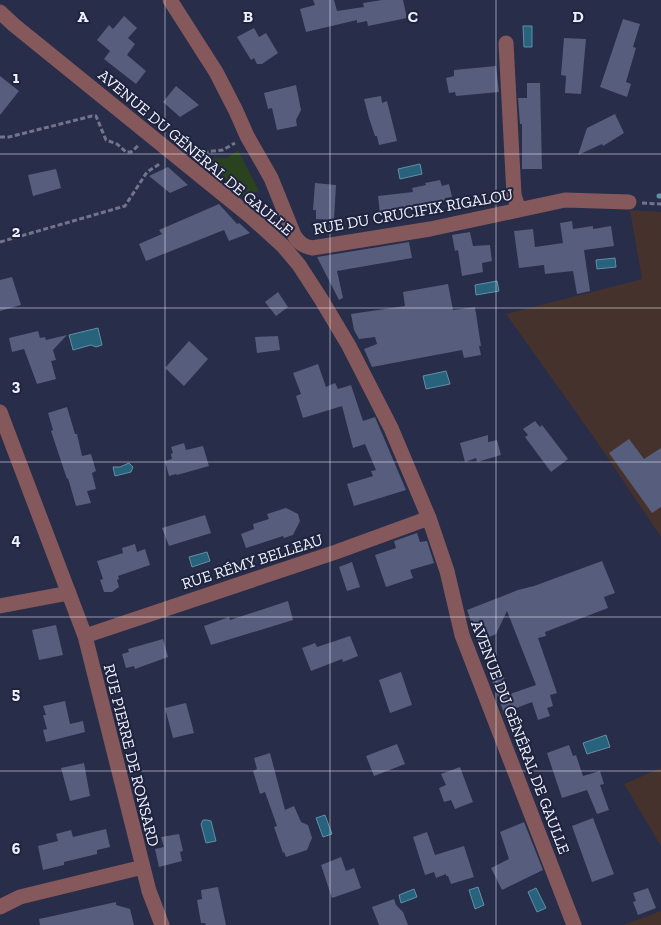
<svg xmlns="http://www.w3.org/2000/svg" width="661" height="925" font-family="'Zilla Slab',serif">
<rect width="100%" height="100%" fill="#282d49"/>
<path fill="#45322c" d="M630 210 661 212V537L595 439 506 314 642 279Z
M661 768V846L624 784Z
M661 911V925H623Z"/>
<path fill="#2a431e" d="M238 150 259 191 251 194V198L249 199 200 158H227Z"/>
<path fill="#28637e" stroke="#638ea4" d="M523 26H532V47H524Z
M420 164 422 174 400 179 398 169Z
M615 258 616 267 597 269 596 260Z
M497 281 499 291 476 295 475 285Z
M98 328 102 345 96 347 91 345 73 350 69 335Z
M446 371 450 384 426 389 423 376Z
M129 463 133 467 131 472 115 476 113 467H120Z
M207 552 210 561 192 567 189 557Z
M606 735 610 747 587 754 583 743Z
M325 815 332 834 323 837 316 818Z
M203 820H207L211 821 216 841 206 843 201 824Z
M478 887 484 905 475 909 469 890Z
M536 888 546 908 537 912 528 892Z
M414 889 417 897 401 903 399 895Z"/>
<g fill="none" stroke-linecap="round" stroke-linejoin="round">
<path stroke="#638ea4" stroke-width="5" d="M659 196H661"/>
</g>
<path fill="#575d7c" d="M313 0H334L337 11 364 7 363 3 382 0H403L407 18 368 26 367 21 357 23V20L306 32 300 9 315 5Z
M124 16 137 28 128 38 135 44 127 55 146 71 136 84 104 59 110 51 97 40 109 25 113 29Z
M623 19 640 24 633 47 636 48 626 82 631 84 627 97 600 87Z
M254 28 259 37 266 33 278 53 262 64H257L254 58 251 60 237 37Z
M564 38 586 39 581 94 565 93 566 76 561 75Z
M496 66 499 92 456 96 455 92 449 93 446 78 454 76V70Z
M0 76 19 91 0 115Z
M527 83H540L542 169H522V124H520L518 98H527Z
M296 85 301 110 296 120 297 126 277 130 272 108 268 109 264 93Z
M176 86 199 105 180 117 163 102Z
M381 96 382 103 387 101 397 141 379 145 377 136H375L369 118 364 99Z
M615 114 624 133 608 143 603 146 602 144 578 155 587 128Z
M168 167 188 185 170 193 149 176Z
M56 169 61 188 33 196 28 175Z
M440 180 442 186 449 184 452 197 445 198V201L380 214 378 196 413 192 412 188 426 185 425 183Z
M315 183 336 185 334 220 316 219V210H313Z
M219 204 237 224 239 223 250 233 229 241 224 230 146 261 139 244 162 234 159 230Z
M572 221 573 229 593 226V229L611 226 614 246 584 250 590 291 577 294 573 271 545 274 544 265 519 268 514 231 533 229 535 247 563 243 560 223Z
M470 232 473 246 490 245 492 261 482 263 483 272 462 276 458 250 455 251 452 235Z
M409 242 412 258 337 271 343 298 339 300 317 257Z
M12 277 21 305 0 311V280Z
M448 284 453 310 475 307 481 346H479L481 355 464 358 462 350 372 367 364 349 377 344 375 337 359 339 354 330 351 314 405 306 403 292Z
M278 292 288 307 276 316 265 302Z
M38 331 40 338 45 337 46 340 67 335 53 350 56 360 51 361 56 379 37 384 24 349 12 352 9 338Z
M278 336 280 350 257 353 255 337Z
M189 341 208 359 184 386 165 368Z
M318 364 326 387 335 383 338 389 351 385 363 421 375 417 406 490 354 506 347 484 373 476 371 471 376 470 365 444 353 448 342 406 303 418 296 396 301 394 293 373Z
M67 407 75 434H77L82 456 91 454 96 471 92 473 96 489 87 491 91 503 76 506 68 478 67 479 51 431 53 430 48 413Z
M535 421 540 427 542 425 568 459 551 472 525 437 528 435 523 429Z
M488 435V442L497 440 501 455 477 462 476 458 465 462 460 443Z
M629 439 644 459 661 448V507L652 513 609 453Z
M184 443 186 450 203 446 209 466 177 475 176 474 169 476 165 461 172 459 171 454 173 453 171 447Z
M286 508 298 514 300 521 293 535 284 538 283 536 246 548 241 534 254 529 253 524 269 519 267 514Z
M205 515 211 533 169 546 162 528Z
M417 533 420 542 427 541 434 563 410 570 413 578 386 587 375 555 396 548 394 541Z
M135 544 137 552 145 549 150 565 118 576 119 579 117 580 119 587 112 592H104L100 580 103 579 97 561 123 553 122 548Z
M602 561 615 593 604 597 608 608 545 632 546 636 538 638 557 693 550 695 553 706 547 708 550 716 538 720 532 702 514 709 521 728 511 732 489 673 501 669 510 694 536 685 507 611 496 634 478 642 467 610 518 590 534 586Z
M352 562 360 587 347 591 339 567Z
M288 601 293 620 211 645 204 626 229 617 230 620Z
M56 625 63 655 39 660 32 630Z
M350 636 358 656 343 662 342 659 311 671 302 648 315 643 317 647Z
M163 639 168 657 135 669 134 666 126 668 122 654 129 652 128 649Z
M401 672 412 705 390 713 379 680Z
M65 701 70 724 83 721 85 732 46 742 43 730 47 729 43 715H46L43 706Z
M186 703 194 733 173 738 165 708Z
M397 744 405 764 374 776 366 756Z
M569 745 573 756 576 755 583 776 600 771 604 784 600 785 609 810 597 814 587 790 562 798 547 753Z
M270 753 285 810 294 806 301 822 308 825 312 838 307 850 286 857 284 852 283 853 274 827 277 826 265 792 260 794 253 771 257 769 254 758Z
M84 763 90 796 70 801 61 768Z
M460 767 473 802 455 809 451 800 444 802 439 788 446 785 441 774Z
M593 818 614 874 592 882 572 826Z
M524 822 543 870 502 890 491 868 509 859 500 832Z
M106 829 110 847 97 850V854L64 862V865L43 870 38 846 58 841 56 834 71 830 73 837Z
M427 832 435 855 464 846 474 877 451 884 448 876H446V874L436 878 434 872 425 875 413 837Z
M179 834 183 851 180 852 182 861 159 867 155 849 164 847 161 837Z
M341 857 346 871 354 868 361 888 332 898 321 865Z
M218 887 226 925H206L205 923H201L197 900 202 899 201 890Z
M648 888 656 908 638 915 633 902 636 901 633 893Z
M394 899 396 905 403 912 408 925H379L372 907Z
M116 902V905L130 909 134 925H40L39 919Z"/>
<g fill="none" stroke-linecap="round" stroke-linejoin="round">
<path stroke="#71758b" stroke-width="3" stroke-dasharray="5 2.5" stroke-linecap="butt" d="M0 137H9L92 116H96L106 140 117 144 126 152H131L139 145
M196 153 223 150 235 143
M642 203 661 204
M0 242 125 206 147 172 161 163"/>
<path stroke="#85585c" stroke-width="15" d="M170 0 216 72 236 111 247 136 271 178 294 235C299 243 303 246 312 248L430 229 565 200 629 202
M0 12 14 25 251 217 283 246 299 265 321 299 349 346 391 428 429 518 447 571 462 635 574 925
M506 43 514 195 519 210
M0 412 85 636 149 891 162 925
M0 606 69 593
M85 636 336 552 429 518
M0 907 20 897 143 867"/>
</g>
<path fill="none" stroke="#eef1fc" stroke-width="1" stroke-opacity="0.55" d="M165 0V925M330 0V925M496 0V925M0 154H661M0 308H661M0 462H661M0 617H661M0 771H661"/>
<g text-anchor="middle" stroke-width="4" stroke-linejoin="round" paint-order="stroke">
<g font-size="16" fill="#eef1fc" stroke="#1f233e">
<text transform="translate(196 152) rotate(40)" y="6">AVENUE DU GÉNÉRAL DE GAULLE</text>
<text transform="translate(413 211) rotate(-10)" y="6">RUE DU CRUCIFIX RIGALOU</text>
<text transform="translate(252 561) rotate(-18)" y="6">RUE RÉMY BELLEAU</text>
<text transform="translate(521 737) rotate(69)" y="6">AVENUE DU GÉNÉRAL DE GAULLE</text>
<text transform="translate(132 755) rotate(76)" y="6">RUE PIERRE DE RONSARD</text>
</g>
</g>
<g font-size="16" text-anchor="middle" font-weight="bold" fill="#eef1fc" stroke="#1f233e" stroke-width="4" stroke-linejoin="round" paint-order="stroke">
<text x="83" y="22">A</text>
<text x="248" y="22">B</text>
<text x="413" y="22">C</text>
<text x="578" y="22">D</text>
<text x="16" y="83">1</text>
<text x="16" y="237">2</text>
<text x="16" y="391">3</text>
<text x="16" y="545">4</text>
<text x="16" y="699">5</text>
<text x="16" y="854">6</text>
</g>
</svg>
